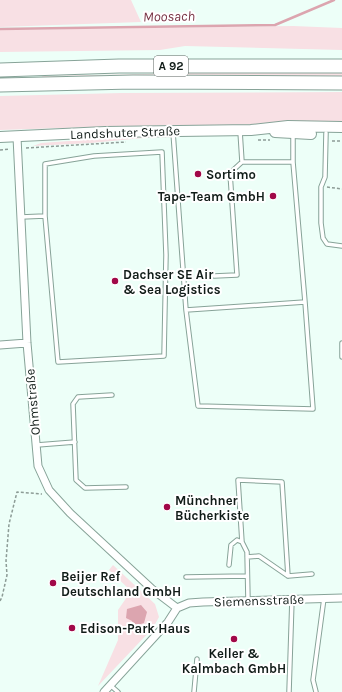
<svg xmlns="http://www.w3.org/2000/svg" width="342" height="692" font-family="Karla,sans-serif">
<rect width="100%" height="100%" fill="#edfff8"/>
<path fill="#f8e0e4" d="M0 0H131L141 22 0 27Z
M293 26 342 28V50L185 46 160 50 0 52V30Z
M191 73H342V77L43 80 42 76Z
M342 92V124L126 126 0 130V96L122 93Z
M153 135 154 137 91 143 33 146 41 143Z
M113 565 155 604 159 617 153 628 98 686 118 640V610L131 591 109 570Z"/>
<path fill="#dca5af" d="M141 605 147 612 144 623 134 626 132 621 126 618 127 609Z"/>
<g fill="none" stroke-linecap="round" stroke-linejoin="round">
<path stroke="#dca5af" stroke-width="2.5" d="M0 29 275 25 334 0"/>
<g stroke="#87a398" stroke-width="5.5">
<path id="service" d="M173 132 186 310 198 406 313 409 305 302 186 310
M326 133 325 177 321 187V223L323 238 327 244 342 246
M242 162H293V134
M293 162 305 302
M21 217 45 216 58 362 164 356 166 255 162 152 94 156 45 164V216
M214 276 237 275 230 173 242 162 240 131
M342 343V357
M112 395 78 397 73 404 76 480 85 488 126 487
M37 445 75 442
M247 557 259 556 288 576
M229 565 231 545 237 540 242 542
M186 577 247 576
M248 600 247 552 242 542 238 480 282 482 288 576 312 574
M110 685 118 692
M194 692 197 659
M289 692 292 599
M316 692 313 680 324 598"/>
</g>
<g stroke="#87a398" stroke-width="9">
<path id="minor" d="M17 137 27 343 38 466 49 490 70 513 152 589 177 608
M0 345 27 343
M177 608 189 603 203 602 342 598
M104 692 168 622 177 608"/>
</g>
<g stroke="#87a398" stroke-width="12">
<path id="secondary" d="M275 132 311 134
M0 137 105 132 251 130 288 126 342 127"/>
</g>
<g stroke="#87a398" stroke-width="15">
<path id="motorway" d="M0 70 119 66H342
M0 85 133 82 342 83"/>
</g>
<path stroke="#8d9c96" stroke-width="1.5" stroke-dasharray="3 2" stroke-linecap="butt" d="M258 140H270
M332 141H342
M26 148 126 142
M0 150 10 149
M327 187 342 189
M0 601 2 597 7 575 6 561 9 524 17 492 42 494"/>
<use href="#service" stroke="#fff" stroke-width="3.5"/>
<use href="#minor" stroke="#fff" stroke-width="7"/>
<use href="#secondary" stroke="#fff" stroke-width="10"/>
<use href="#motorway" stroke="#fff" stroke-width="13"/>
</g>
<g fill="#a10848" stroke="#fff" stroke-width="1.5">
<circle cx="198" cy="174" r="4"/>
<circle cx="273" cy="196" r="4"/>
<circle cx="115" cy="281" r="4"/>
<circle cx="167" cy="507" r="4"/>
<circle cx="53" cy="583" r="4"/>
<circle cx="72" cy="628" r="4"/>
<circle cx="234" cy="639" r="4"/>
</g>
<g text-anchor="middle" stroke-width="4" stroke-linejoin="round" paint-order="stroke">
<rect fill="#fff" stroke="#58605d" stroke-width="1" x="154" y="56" width="34" height="20" rx="3"/>
<g font-size="12" font-weight="bold" fill="#111c18">
<text x="171" y="70">A 92</text>
</g>
<g font-size="13" fill="#111c18" stroke="#fff">
<text transform="translate(125 132) rotate(-2)" y="5">Landshuter Straße</text>
<text transform="translate(32 402) rotate(-95)" y="5">Ohmstraße</text>
<text transform="translate(259 600) rotate(-2)" y="5">Siemensstraße</text>
</g>
<g font-size="13" font-weight="bold" fill="#111c18" stroke="#fff" text-anchor="start">
<text x="206" y="179">Sortimo</text>
<text x="265" y="201" text-anchor="end">Tape-Team GmbH</text>
<text x="123" y="279">Dachser SE Air<tspan x="123" dy="15">&amp; Sea Logistics</tspan></text>
<text x="175" y="505">Münchner<tspan x="175" dy="15">Bücherkiste</tspan></text>
<text x="61" y="581">Beijer Ref<tspan x="61" dy="15">Deutschland GmbH</tspan></text>
<text x="80" y="633">Edison-Park Haus</text>
<text x="234" y="658" text-anchor="middle">Keller &amp;<tspan x="234" dy="15">Kalmbach GmbH</tspan></text>
</g>
<g font-size="14" font-style="italic" fill="#783445" stroke="#fff">
<text transform="translate(169 16) rotate(-1)" y="5">Moosach</text>
</g>
</g>
</svg>
